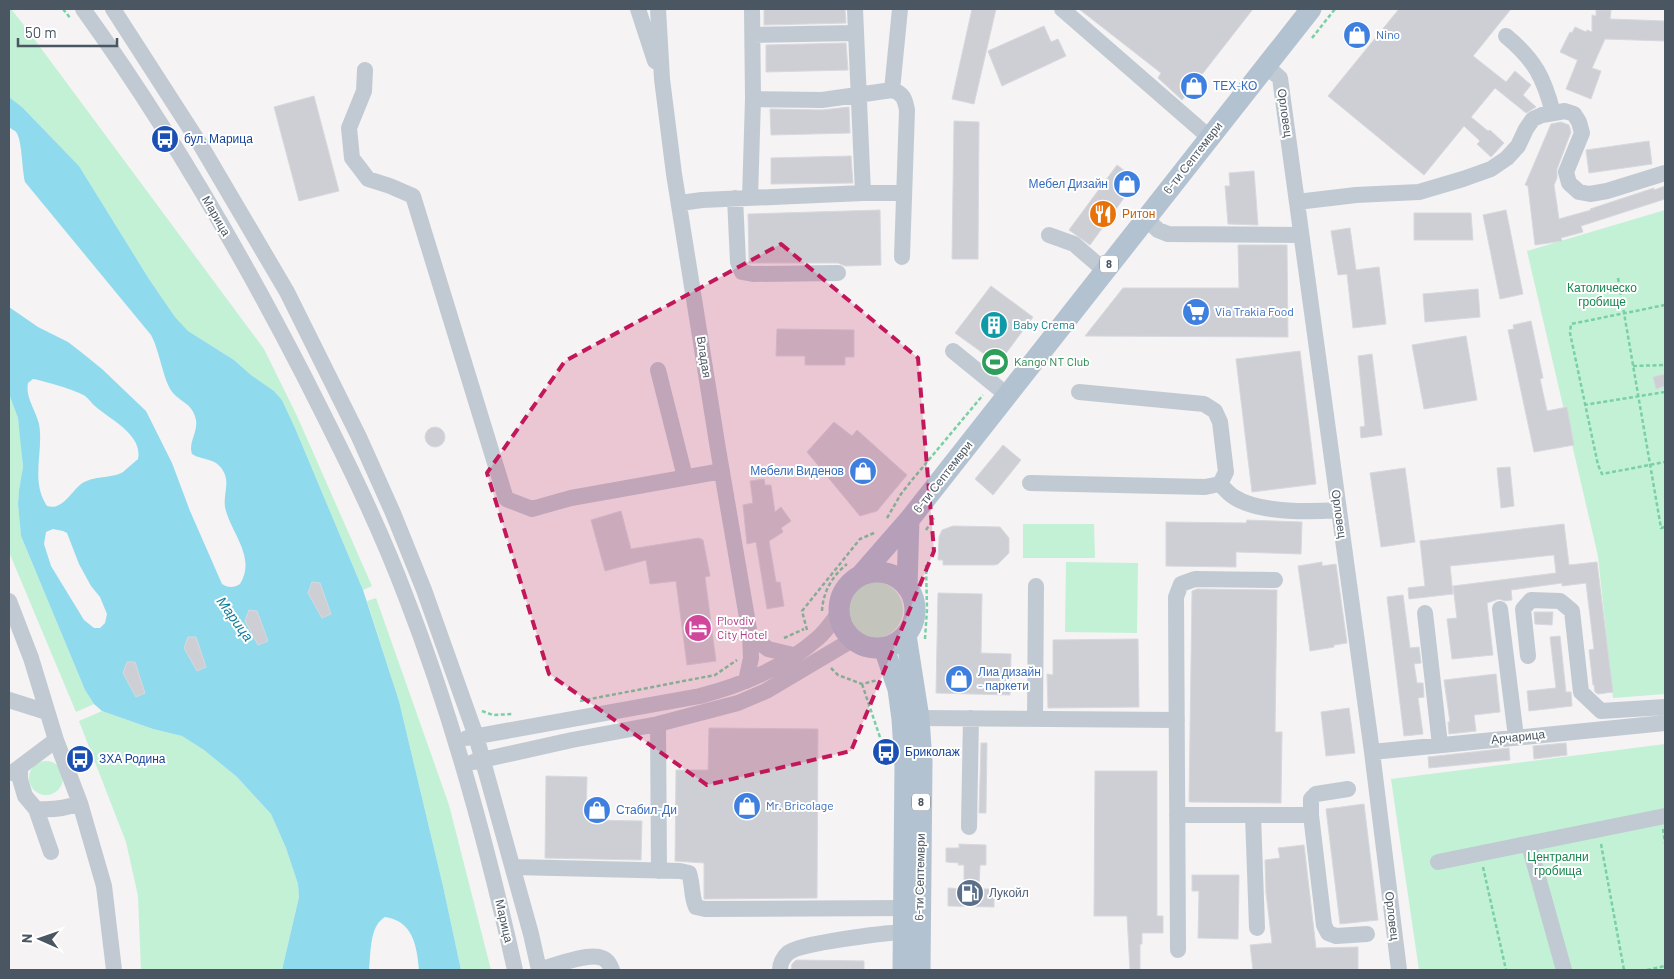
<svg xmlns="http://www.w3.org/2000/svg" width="1674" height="979" font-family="Barlow,sans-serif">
<rect width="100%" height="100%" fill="#f5f3f3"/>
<path fill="#c3f1d5" d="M9 9H11L23 24 264 349 297 416 372 586 363 590 295 428 282 400 274 391 251 375 234 360 188 331 175 317 149 279 79 166 22 107 9 97Z
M1665 210V694L1613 698 1598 556 1527 251Z
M9 394 18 418 21 443 23 468 19 490 18 503 21 536 85 690 94 704 76 712 9 552Z
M1023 524H1094L1095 558H1023Z
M1066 562 1138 563 1137 633 1065 632Z
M847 610a28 28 0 1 1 56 0a28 28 0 1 1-56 0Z
M376 598 449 805 491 970H461L443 886 399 701 367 601Z
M102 711 153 729 182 736 204 750 237 777 271 814 286 848 298 884 299 897 282 970H141L138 896 126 842 79 721Z
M1665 744V970H1419L1391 779Z
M29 778a17 17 0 1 1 34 0a17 17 0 1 1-34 0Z"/>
<path fill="#90daee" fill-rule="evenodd" d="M9 97 22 107 79 166 149 279 175 317 188 331 234 360 251 375 274 391 282 400 295 428 363 590 399 701 443 886 461 970H419C417 946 413 921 385 917 369 926 371 954 369 970H282L299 897 298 884 286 848 271 814 237 777 204 750 182 736 153 729 102 711 94 704 85 690 21 536 18 504 19 490 23 467 18 418 9 394V307L38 327 68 342 81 352 102 369 146 411 172 463 190 511 222 584C228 588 234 588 240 584 257 557 230 532 225 507 223 493 231 482 222 469 215 458 201 460 192 454 188 443 198 432 196 420 193 404 182 403 173 393 163 381 160 351 151 335L25 182C22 171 22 138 16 132 16 131 9 128 9 127ZM33 379C41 380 79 391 85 396 89 399 92 404 96 407 111 420 143 435 138 459 133 463 128 468 123 472 111 479 94 475 81 484 71 492 62 511 47 506 30 481 44 451 39 424 36 411 25 397 28 383ZM53 529 63 531 67 533 79 564 91 586 100 597 107 614 105 623 100 628H94L84 620 51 566 44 544 46 532Z"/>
<path fill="#cdcfd5" stroke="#d7d9de" d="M764 9H845L846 23 764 25Z
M972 9H996L974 104 952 99Z
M1079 9H1253L1182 100 1158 78 1161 73Z
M1399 9H1511L1473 56 1506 82 1515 71 1531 85 1523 95 1536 107 1526 113 1495 88 1471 117 1488 131 1490 130 1504 143 1491 157 1477 144 1480 141 1464 126 1424 175 1328 96Z
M1596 10H1611L1610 19 1665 21V41L1605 39 1592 68 1601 71 1591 99 1566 89 1578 59 1577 60 1560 52 1570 32 1572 33 1575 27 1586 32 1587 30 1592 32V15L1596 16Z
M1044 26 1051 42 1058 39 1066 56 1002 86 988 51Z
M846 43 848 70 766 72V45Z
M314 96 339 191 299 201 274 107Z
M849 107 850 133 771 135 770 109 822 110Z
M954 121 979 122 978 259H952Z
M1561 122 1569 125 1571 132 1557 169V178L1554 185 1559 219 1591 210 1590 209 1654 188V190L1665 186V199L1581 226 1583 232 1561 238 1562 241 1535 245 1528 186 1525 185 1551 124Z
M1649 141 1652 164 1589 173 1586 150Z
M851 156 853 183 771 184V158Z
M1117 165 1137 180 1090 245 1069 230Z
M1254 171 1258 225 1228 224 1225 186H1230L1229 173Z
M880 210 881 265 845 266 838 263H749L748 214Z
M1506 210 1523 294 1500 299 1483 215Z
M1414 213H1471L1473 240H1414Z
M1350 228 1356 270 1379 267 1386 324 1353 328 1347 274 1338 275 1331 231Z
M1238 245H1287L1288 337 1085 336 1123 288H1239Z
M991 286 1033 317 998 364 955 333Z
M1478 289 1480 317 1425 322 1423 294Z
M1531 321 1543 378 1540 379 1547 411 1567 407 1574 445 1534 452 1508 330 1514 329 1513 325Z
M777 329 854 330V357H845V365H805V356H776Z
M1466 336 1477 400 1424 409 1412 345Z
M1300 351 1316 484 1252 492 1236 359Z
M1372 354 1382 435 1361 438 1360 427 1365 426 1358 356Z
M1665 374V386L1656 389 1653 377Z
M834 422 852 436 857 430 907 475 877 511 860 516 807 452Z
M425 437a10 10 0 1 1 20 0a10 10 0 1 1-20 0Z
M1003 445 1021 460 993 495 975 479Z
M1510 467 1514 506 1501 508 1497 468Z
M1405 468 1415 542 1381 547 1370 473Z
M764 479 765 485H771L775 512 781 507 791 521 781 528 783 532 769 541 776 582H780L784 606 767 609 756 542 747 544 743 505 753 503 750 481Z
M621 511 631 549 699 538 703 540 710 576 705 577 716 661 687 665 676 581 650 584 646 560 605 571 591 520Z
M1247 520 1302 522 1301 554 1236 552V567L1166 566V522L1246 523Z
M1564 524 1569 565 1597 562 1613 692 1598 694 1595 692 1594 685H1593L1589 650 1594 649 1586 583 1562 586V583L1511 590 1512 600 1505 601 1499 599 1487 603 1493 655 1452 659 1447 619 1457 618 1453 586 1556 573 1554 555 1450 566 1453 594 1409 599 1408 588 1425 586 1420 541Z
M953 526 1000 527 1009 538V553L998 564 994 565H943V560H938L939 537 942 530Z
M1322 562V566L1336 564 1347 643 1334 645V647L1310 651 1298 566Z
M312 582 320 583 331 614 322 618 308 593Z
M1197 589 1277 590 1275 732H1282L1281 803 1189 802 1192 591Z
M938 593 982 594 981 653 1011 654 1010 695 936 693Z
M1403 595 1410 648 1419 647 1421 663 1414 664 1417 683H1423L1424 697 1418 698 1423 734 1404 736 1387 597Z
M249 610 257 611 268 641 258 645 245 621Z
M1534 612H1553L1552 625 1535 624Z
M1560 636 1566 692H1571L1572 706 1529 711 1527 691 1556 688 1550 637Z
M188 637H196L206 667 197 671 184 648Z
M1138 639 1139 707 1048 708 1047 674 1053 675V640Z
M127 662H135L145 693 136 697 123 673Z
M1496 674 1500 712 1474 715 1476 731 1449 734 1448 722H1450L1444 680Z
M1349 708 1355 753 1326 756 1321 712Z
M709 728 818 729 817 898 704 899V863L675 861 676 770H708Z
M981 743H987L986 813H979Z
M1566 743 1567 755 1534 759 1533 746Z
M1509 748 1510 760 1429 768 1428 757Z
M1095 771H1157V916H1163V933H1142V944H1140V970H1130L1127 916H1094Z
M546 776 587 777 586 820 642 821 641 860 545 858Z
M1364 804 1378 920 1340 924 1326 809Z
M959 844 986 845V865H980L979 889H994V907L948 906V888L964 889V865H958L959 863 946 862V848H959Z
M1304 845 1316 948 1358 947V970H1253L1250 945 1272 943 1266 893 1265 860 1280 858 1278 848Z
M1192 875H1239L1238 939 1198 938 1199 891H1192Z
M796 960 864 961V970H791L792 964Z"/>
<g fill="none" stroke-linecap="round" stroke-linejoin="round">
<path stroke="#7ad0a6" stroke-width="2.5" stroke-dasharray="4 2.5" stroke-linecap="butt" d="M63 9 71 19
M1312 38 1335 9
M1618 278 1661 528 1665 527
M1665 305 1571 324 1570 333 1598 465 1602 474 1665 462
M1633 366 1665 365
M1584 405 1665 392
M887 518 901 494 912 480 983 395
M926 530 934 518
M822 611C823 592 832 576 847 564
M807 630 802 611 860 539 874 533
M784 638 804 629
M925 639 927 609 926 565
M831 668 838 675 862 684 878 680
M862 684 886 755
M580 701 715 675 737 660
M482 711 493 715 513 714
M1663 829 1665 843
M1601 844 1624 970
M1483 867 1506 970
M1647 970 1665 966"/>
<path stroke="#c1cad2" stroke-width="16" d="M83 9C166 124 238 248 303 374 340 447 377 520 406 597 453 718 487 844 515 970
M113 9 200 144 287 292 359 437 393 513 424 590 476 736 531 934 539 970
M638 9 655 61
M658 9 662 79 674 174 718 449 750 635
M855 9 863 193
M1062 9 1209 137
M753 35 855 33
M1506 36C1535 60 1544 78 1553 113
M1265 65 1280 78 1372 752 1399 970
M365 70 364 91 349 128 352 158 368 179 390 186 413 196 506 499 532 509 571 498 722 471
M892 90 900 9
M753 99 822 100 892 90C903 93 905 99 907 110L902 257
M735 198 738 262 742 272 753 274 838 273
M750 198 753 99 752 9
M1297 202 1356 195 1419 192 1463 179 1491 169 1507 158 1518 146 1526 129 1533 119 1542 115 1565 111 1574 114 1579 122 1582 133 1566 172 1569 183 1579 192 1590 194 1607 191 1665 173
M680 203 702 200 863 193H904
M1145 218 1158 230 1168 234 1301 235
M1049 235 1074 244 1104 270
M953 351 1007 395
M658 370 685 477
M1030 483 1205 487 1220 484 1226 472 1220 422 1215 411 1204 404 1079 392
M1220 484C1224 488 1229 494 1234 497 1258 513 1310 512 1339 510
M9 601 31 658 56 740 80 803 104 886 114 970
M1500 609 1516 737
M1425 613 1440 745
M1528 656 1523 609 1531 600 1560 601 1572 611 1581 692 1601 711 1665 707
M746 681 751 658 750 635 768 649 793 655
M9 700 47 712
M919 718 1177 720
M1035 719 1036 586
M658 724 659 871
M467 738 700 696C742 685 785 667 818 638 826 631 832 622 838 614
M1372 752 1665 723
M473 762 572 740 658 724 738 703 766 691 852 640
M20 767V779L25 796 36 809 51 852
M12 773 56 740
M36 809C52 810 65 809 80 803
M1177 815H1311V799L1316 794 1348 789
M1253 815 1257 928
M1311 815 1324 925 1328 933 1336 936 1367 934
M969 827 971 718
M1529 845 1564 970
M1438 862 1665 816
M513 867 680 871 689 873C693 885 691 896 696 907L705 909 904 908
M1178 950 1176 597 1181 584 1195 579 1275 580
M539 970C553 966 589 952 602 958 608 960 610 965 612 970
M780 970C780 964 783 957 788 953 799 943 885 933 904 932"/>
<path stroke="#b3c2d1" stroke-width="21" d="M839 610a38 38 0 1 1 76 0a38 38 0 1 1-76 0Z
M861 575 909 520 1311 9
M907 587 909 520
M906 635 919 718 922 762 920 970
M884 648 898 689 902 719 905 766 903 970"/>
</g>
<path fill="#c2185b" fill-opacity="0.2" stroke="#c2185b" stroke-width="4" stroke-dasharray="10 6" stroke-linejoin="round" d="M781 244 918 358 934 551 851 751 707 785 549 674 487 473 565 361Z"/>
<defs>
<g id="shop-disc" transform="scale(1.4375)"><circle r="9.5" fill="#3f7fe0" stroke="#fff"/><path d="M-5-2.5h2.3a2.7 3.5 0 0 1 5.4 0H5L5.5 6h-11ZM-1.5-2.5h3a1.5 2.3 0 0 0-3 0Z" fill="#fff"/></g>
<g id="bus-disc" transform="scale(1.4375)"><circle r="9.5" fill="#1a4fb4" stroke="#fff"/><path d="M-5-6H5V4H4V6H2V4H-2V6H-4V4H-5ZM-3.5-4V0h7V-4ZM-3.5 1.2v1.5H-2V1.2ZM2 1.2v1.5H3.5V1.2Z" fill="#fff"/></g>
<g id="restaurant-disc" transform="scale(1.4375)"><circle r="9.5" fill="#e8710a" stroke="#fff"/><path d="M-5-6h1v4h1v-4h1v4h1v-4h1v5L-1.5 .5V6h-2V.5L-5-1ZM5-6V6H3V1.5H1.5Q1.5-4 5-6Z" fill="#fff"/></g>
<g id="supermarket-disc" transform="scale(1.4375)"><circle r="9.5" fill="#3f7fe0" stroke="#fff"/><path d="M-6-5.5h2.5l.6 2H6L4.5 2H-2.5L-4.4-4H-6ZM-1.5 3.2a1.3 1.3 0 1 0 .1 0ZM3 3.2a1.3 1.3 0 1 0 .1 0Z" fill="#fff"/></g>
<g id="building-disc" transform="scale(1.4375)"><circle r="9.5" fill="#0f9aa8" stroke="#fff"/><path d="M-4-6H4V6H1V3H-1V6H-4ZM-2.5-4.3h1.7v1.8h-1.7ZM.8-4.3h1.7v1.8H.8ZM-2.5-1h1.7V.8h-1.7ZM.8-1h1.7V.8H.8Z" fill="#fff"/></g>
<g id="stadium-disc" transform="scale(1.4375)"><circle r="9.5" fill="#2e9e5b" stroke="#fff"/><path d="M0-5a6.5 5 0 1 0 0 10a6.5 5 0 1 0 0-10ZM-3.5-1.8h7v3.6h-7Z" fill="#fff"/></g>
<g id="hotel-disc" transform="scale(1.4375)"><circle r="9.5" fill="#d1479c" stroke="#fff"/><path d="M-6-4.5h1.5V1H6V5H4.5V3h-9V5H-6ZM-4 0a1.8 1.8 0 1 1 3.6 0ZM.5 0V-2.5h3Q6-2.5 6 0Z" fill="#fff"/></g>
<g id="fuel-disc" transform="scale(1.4375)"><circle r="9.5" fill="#5c6f8a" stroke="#fff"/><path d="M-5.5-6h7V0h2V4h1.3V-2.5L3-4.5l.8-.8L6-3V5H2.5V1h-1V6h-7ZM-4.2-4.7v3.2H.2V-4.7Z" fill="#fff"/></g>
</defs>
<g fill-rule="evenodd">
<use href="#shop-disc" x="1357" y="35"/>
<use href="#shop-disc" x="1194" y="86"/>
<use href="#bus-disc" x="165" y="139"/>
<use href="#shop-disc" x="1127" y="184"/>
<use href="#restaurant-disc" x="1103" y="214"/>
<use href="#supermarket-disc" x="1196" y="312"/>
<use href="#building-disc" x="994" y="325"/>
<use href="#stadium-disc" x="995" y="362"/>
<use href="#shop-disc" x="863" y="471"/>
<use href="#hotel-disc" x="698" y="628"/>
<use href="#shop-disc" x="959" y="679"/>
<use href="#bus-disc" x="886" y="752"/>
<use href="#bus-disc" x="80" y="759"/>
<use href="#shop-disc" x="747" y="806"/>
<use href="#shop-disc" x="597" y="810"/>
<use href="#fuel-disc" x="970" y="893"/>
</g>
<g text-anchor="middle" stroke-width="4" stroke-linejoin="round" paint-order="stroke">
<g fill="#fff" stroke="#808990" stroke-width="1">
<rect x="1100" y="255.5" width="18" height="17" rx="4"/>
<rect x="912" y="793.5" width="18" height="17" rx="4"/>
</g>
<g font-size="11" font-weight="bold" fill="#4a5661">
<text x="1109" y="268">8</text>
<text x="921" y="806">8</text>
</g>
<g font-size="12" fill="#366cbe" stroke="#fff" text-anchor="start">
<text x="1376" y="39">Nino</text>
<text x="1213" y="90">ТЕХ-КО</text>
<text x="1108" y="188" text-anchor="end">Мебел Дизайн</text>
<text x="1215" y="316">Via Trakia Food</text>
<text x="844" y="475" text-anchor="end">Мебели Виденов</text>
<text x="978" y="676">Лиа дизайн<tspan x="978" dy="14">- паркети</tspan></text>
<text x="766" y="810">Mr. Bricolage</text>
<text x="616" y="814">Стабил-Ди</text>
</g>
<g font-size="12" fill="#4a5661" stroke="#fff">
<text transform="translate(1285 113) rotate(82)" y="4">Орловец</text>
<text transform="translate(1193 158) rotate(-52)" y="4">6-ти Септември</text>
<text transform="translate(216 216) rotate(60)" y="4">Марица</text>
<text transform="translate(704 357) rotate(81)" y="4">Владая</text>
<text transform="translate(943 477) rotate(-52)" y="4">6-ти Септември</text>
<text transform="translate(1339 514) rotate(82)" y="4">Орловец</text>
<text transform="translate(1518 737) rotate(-6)" y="4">Арчарица</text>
<text transform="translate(920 877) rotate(-89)" y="4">6-ти Септември</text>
<text transform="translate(1392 916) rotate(83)" y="4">Орловец</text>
<text transform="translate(504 921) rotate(77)" y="4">Марица</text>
</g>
<g font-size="12" fill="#164399" stroke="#fff" text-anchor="start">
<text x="184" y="143">бул. Марица</text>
<text x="905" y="756">Бриколаж</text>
<text x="99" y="763">ЗХА Родина</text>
</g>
<g font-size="12" fill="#c56008" stroke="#fff" text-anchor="start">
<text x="1122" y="218">Ритон</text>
</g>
<g font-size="12" fill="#17864f" stroke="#fff">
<text x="1602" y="292">Католическо<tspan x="1602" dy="14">гробище</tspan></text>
<text x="1558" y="861">Централни<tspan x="1558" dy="14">гробища</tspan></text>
</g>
<g font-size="12" fill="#0d838f" stroke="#fff" text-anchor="start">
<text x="1013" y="329">Baby Crema</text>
</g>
<g font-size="12" fill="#27864d" stroke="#fff" text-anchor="start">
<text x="1014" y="366">Kango NT Club</text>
</g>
<g font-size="12" fill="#b23c85" stroke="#fff" text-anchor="start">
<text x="717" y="625">Plovdiv<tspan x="717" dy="14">City Hotel</tspan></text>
</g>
<g font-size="12" fill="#4e5e75" stroke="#fff" text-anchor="start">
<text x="989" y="897">Лукойл</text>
</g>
<g font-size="14" font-style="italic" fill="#0c7c9b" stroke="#fff">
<text transform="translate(235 619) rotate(54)" y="5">Марица</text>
</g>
</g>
<rect width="1674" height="979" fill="none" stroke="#4a5661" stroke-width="20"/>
<g transform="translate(40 939) rotate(272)" stroke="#ffffff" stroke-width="4" paint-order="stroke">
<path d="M0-4L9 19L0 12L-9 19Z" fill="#4a5661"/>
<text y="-8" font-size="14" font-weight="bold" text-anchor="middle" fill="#4a5661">N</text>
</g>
<path d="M18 38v8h99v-8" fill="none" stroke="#4a5661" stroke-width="2.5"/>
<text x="25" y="38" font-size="15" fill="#4a5661" stroke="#ffffff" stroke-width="4" paint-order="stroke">50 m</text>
</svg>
